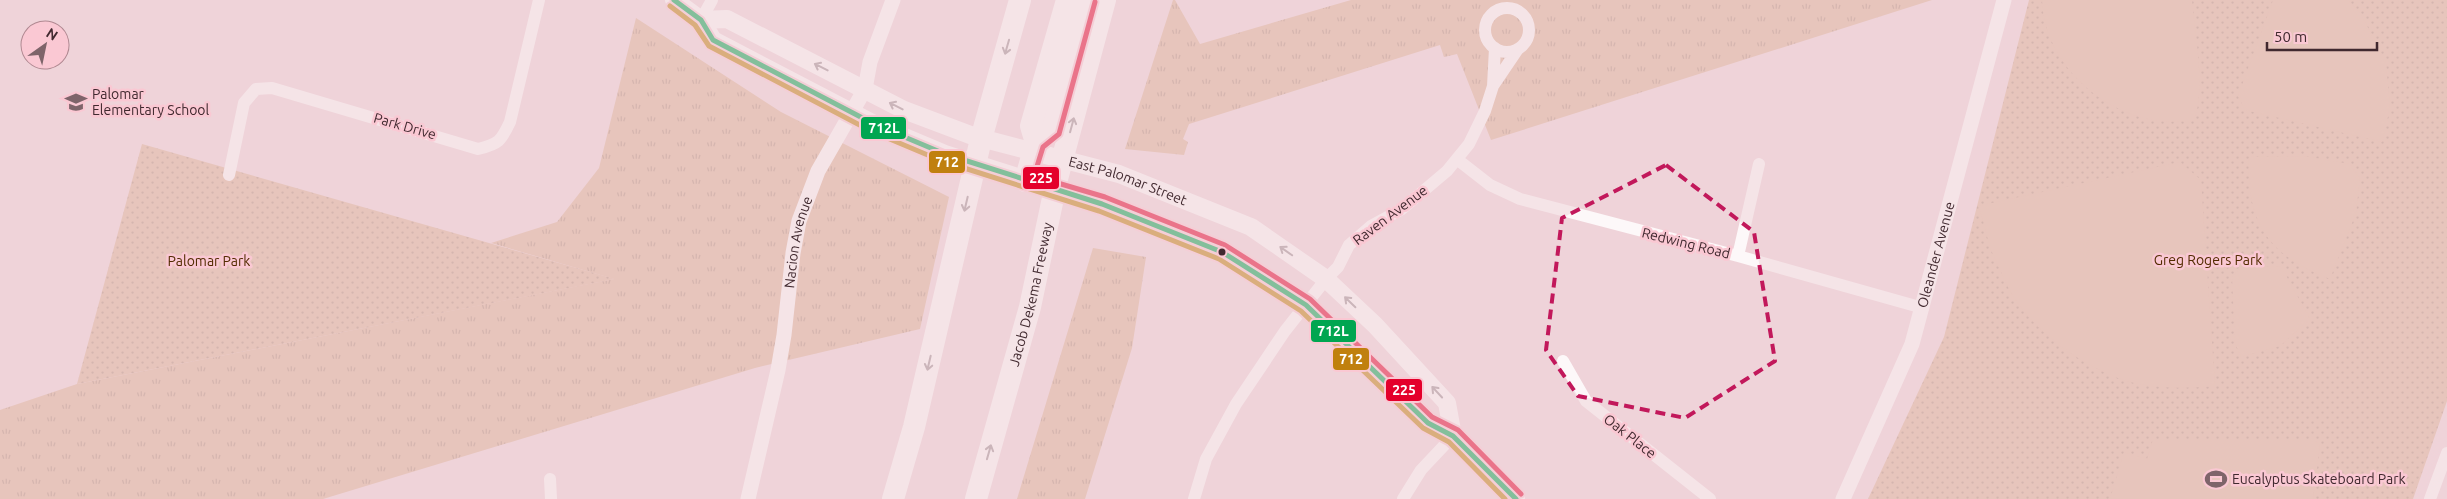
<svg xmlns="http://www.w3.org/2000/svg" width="2447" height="499" font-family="Ubuntu,sans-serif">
<defs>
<pattern id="grass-tufts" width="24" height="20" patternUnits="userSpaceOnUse" patternTransform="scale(1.25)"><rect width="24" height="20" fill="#deb399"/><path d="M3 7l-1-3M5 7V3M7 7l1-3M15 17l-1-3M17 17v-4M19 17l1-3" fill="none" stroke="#b6927d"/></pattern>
<pattern id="park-dots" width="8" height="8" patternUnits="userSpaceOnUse" patternTransform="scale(1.25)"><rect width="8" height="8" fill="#deb399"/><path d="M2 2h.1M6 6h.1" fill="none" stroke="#b6927d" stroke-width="1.8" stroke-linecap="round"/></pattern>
</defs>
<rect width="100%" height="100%" fill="#efd3d9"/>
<path fill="url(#grass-tufts)" d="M1173 0H1175L1200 44 1351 0H1932L1491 140 1457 54 1444 57 1440 45 1189 124 1183 139 1188 142 1184 155 1125 149Z
M636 18 781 112 949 197 920 329 755 368 323 499H0V410L77 384 614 279 491 243 557 222 599 168Z
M1093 248 1146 257 1132 348 1085 499H1017Z"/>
<path fill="url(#park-dots)" d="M2029 0H2447V401L2413 499H1868L1944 337Z
M142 144 615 279 77 384Z"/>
<path fill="#deb399" d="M2042 0H2192C2195 36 2206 87 2194 121 2182 121 2170 122 2159 121 2099 113 2044 61 2042 0Z
M2273 0H2348L2361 14 2386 63 2390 108 2382 142 2245 110 2238 96Z
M2304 156 2350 164 2360 178 2356 213 2330 279C2269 256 2246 223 2249 157Z
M2180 162 2201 180 2215 386C2190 388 2164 389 2139 384 2092 375 2031 331 2009 289 2002 273 1992 256 1988 240 1985 228 1983 218 1978 206Z
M2281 266 2310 319 2280 346 2241 357 2235 343 2232 277 2241 267Z
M2153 439H2313L2320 445 2313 499H2110L2124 452 2147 459Z"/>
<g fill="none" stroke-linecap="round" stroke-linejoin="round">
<path stroke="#fdf8f9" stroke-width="12" d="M1485 30a22 22 0 1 1 44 0a22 22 0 1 1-44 0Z
M701 20 712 0
M1493 86 1518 49
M1458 160 1490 185 1520 199 1738 256 1923 308
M229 175 244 103 256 89 272 88 478 149C499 144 501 141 510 122L539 0
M1738 256 1759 164
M1563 361 1586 401 1710 499
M550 479 551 499
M1194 499 1206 459 1236 404 1285 331 1326 279 1338 267 1349 245 1371 226 1402 209 1447 171 1469 144 1485 111 1493 86 1495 48
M1403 499 1421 470 1453 436
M2430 499 2447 453"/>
<g stroke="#fdf8f9" stroke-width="15">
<path id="s1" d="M748 499 778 370 784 335 793 253 799 221 818 171 865 89 870 62 893 0"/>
<path id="s2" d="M1843 499 1912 344 2004 0"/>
</g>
<g stroke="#fdf8f9" stroke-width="18">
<path d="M674 0 701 20 713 40 876 125 945 154 1102 204 1222 252 1306 305 1428 423 1453 436 1516 499"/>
<path id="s3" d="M701 20 727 19 904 110 973 136 1119 174 1251 227 1326 279 1375 325 1447 403 1453 436"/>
</g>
<g stroke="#fdf8f9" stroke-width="22">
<path d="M1036 143 1031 126 1067 0"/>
<path d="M1025 181 1036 143 1052 131 1088 0"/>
<path d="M893 499 914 427 981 139 1020 0"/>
<path id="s4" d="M976 499 1030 307 1057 179 1105 0"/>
</g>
<g stroke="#fac8d3" stroke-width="9">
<path id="bus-1" d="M674 0 701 20 713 40 876 125 945 154 1102 204 1222 252 1306 305 1428 423 1453 436 1516 499"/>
</g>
<g stroke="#fac8d3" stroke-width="9">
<path id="bus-2" d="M670 6 695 25 709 46 873 132 942 161 1099 211 1219 259 1301 311 1423 428 1449 442 1505 499"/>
</g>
<g stroke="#fac8d3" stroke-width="9">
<path id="bus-3" d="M1095 2 1059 134 1043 147 1034 176 1105 197 1225 245 1310 299 1432 417 1458 430 1521 494"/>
</g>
<use href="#bus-1" stroke="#00a651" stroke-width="5"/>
<use href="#bus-2" stroke="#c0800e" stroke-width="5"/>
<use href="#bus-3" stroke="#e4002b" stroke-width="5"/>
</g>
<defs><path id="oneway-shaft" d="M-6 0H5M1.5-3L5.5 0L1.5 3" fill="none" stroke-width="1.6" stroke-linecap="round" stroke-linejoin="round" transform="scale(1.25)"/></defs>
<g stroke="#9f9094">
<use href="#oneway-shaft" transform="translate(1007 47) rotate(106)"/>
<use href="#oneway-shaft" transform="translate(821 67) rotate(-153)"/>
<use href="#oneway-shaft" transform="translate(896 106) rotate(-153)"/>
<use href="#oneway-shaft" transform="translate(1072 125) rotate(-75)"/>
<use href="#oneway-shaft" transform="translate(966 204) rotate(103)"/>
<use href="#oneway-shaft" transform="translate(1286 251) rotate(-145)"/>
<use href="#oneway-shaft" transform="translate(1350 302) rotate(-136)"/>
<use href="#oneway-shaft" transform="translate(929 363) rotate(103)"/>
<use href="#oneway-shaft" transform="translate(1437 392) rotate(-133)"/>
<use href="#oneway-shaft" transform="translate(989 452) rotate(-74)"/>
</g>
<path d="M0 0H2447V499H0ZM1666 165 1754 232 1775 361 1685 418 1578 396 1546 350 1562 218Z" fill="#efd3d9" fill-opacity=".55" fill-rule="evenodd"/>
<path fill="none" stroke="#c2185b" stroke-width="4" stroke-dasharray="10 6" stroke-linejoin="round" d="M1666 165 1754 232 1775 361 1685 418 1578 396 1546 350 1562 218Z"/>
<defs>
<g id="school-bare" transform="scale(1.725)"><path d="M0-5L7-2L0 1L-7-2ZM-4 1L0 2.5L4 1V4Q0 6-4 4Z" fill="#7e646a" stroke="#fac8d3" stroke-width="2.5" paint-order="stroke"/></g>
<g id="stadium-bare" transform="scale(1.725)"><path d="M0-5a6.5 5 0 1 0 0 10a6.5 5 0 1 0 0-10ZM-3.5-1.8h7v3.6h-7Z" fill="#7e646a" stroke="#fac8d3" stroke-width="2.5" paint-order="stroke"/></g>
</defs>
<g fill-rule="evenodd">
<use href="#school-bare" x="76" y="102"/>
<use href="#stadium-bare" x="2216" y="479"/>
</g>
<circle fill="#41292f" stroke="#fac8d3" stroke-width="2" cx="1222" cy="252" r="4.5"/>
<g text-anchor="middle" stroke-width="5" stroke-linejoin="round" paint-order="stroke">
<g font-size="14" fill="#41292f" stroke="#fac8d3" text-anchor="start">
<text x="92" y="99">Palomar<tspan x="92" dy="16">Elementary School</tspan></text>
<text x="2232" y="484">Eucalyptus Skateboard Park</text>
</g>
<g font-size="14" fill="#41292f" stroke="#fac8d3">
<text transform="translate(405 126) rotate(16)" y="5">Park Drive</text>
<text dy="5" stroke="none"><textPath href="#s3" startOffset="460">East Palomar Street</textPath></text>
<text transform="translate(1390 215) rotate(-37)" y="5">Raven Avenue</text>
<text dy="5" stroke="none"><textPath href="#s1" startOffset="262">Nacion Avenue</textPath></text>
<text transform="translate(1686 243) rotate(14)" y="5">Redwing Road</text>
<text dy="5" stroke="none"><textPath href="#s2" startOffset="262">Oleander Avenue</textPath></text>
<text dy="5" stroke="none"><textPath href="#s4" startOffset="212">Jacob Dekema Freeway</textPath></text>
<text transform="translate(1630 436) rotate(38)" y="5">Oak Place</text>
</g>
<g font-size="14" fill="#522b00" stroke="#fac8d3">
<text x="2208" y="265">Greg Rogers Park</text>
<text x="209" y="266">Palomar Park</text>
</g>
</g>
<g stroke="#fac8d3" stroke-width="2">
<rect x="860" y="116" width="47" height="24" rx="5" fill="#00a651"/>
<rect x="928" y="150" width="38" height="24" rx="5" fill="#c0800e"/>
<rect x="1022" y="166" width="38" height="24" rx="5" fill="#e4002b"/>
<rect x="1310" y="319" width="47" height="24" rx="5" fill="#00a651"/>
<rect x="1332" y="347" width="38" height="24" rx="5" fill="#c0800e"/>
<rect x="1385" y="378" width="38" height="24" rx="5" fill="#e4002b"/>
</g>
<g font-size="14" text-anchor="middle" font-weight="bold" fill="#fff">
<text x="884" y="133">712L</text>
<text x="947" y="167">712</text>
<text x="1041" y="183">225</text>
<text x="1333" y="336">712L</text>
<text x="1351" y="364">712</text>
<text x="1404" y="395">225</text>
</g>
<g transform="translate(45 45) rotate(33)"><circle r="24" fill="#fac8d3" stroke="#b08891"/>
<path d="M0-4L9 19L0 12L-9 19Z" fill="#7e646a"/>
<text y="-8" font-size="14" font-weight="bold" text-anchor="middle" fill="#41292f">N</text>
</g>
<path d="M2267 42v8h110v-8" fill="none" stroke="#41292f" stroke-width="2.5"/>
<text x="2274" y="42" font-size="15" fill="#41292f" stroke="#fac8d3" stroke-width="4" paint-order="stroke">50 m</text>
</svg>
